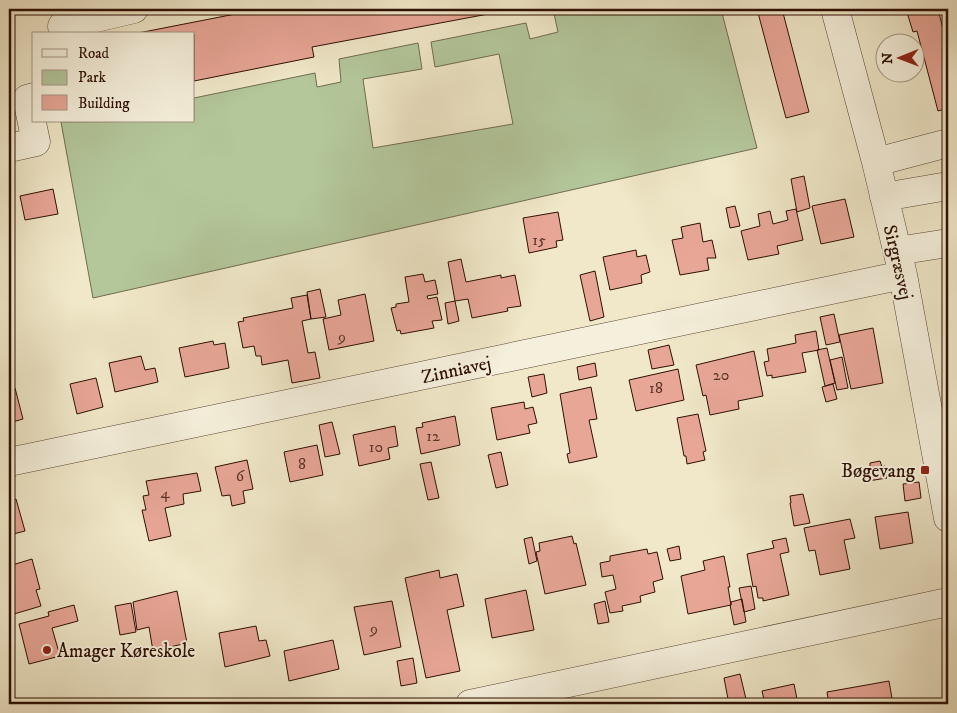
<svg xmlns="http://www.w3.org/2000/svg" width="957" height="713" font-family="'IM FELL DW Pica',serif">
<rect width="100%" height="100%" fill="#f0e8c9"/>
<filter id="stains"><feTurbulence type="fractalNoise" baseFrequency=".004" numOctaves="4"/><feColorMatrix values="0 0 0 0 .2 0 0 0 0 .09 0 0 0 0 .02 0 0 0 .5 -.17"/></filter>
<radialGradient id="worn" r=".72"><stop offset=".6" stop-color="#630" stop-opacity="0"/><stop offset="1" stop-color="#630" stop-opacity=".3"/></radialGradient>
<path fill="#b3c79b" stroke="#706b50" d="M553 9H721L757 148 93 298 61 122 194 121V98L315 73 317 87 341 82 339 59 418 43 422 69 363 79 373 148 513 124 499 54 435 67 431 42 526 23 530 39 558 32Z"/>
<path fill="#e8a697" stroke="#2e0f04" d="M261 9H515L312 47 314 57 194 81V34H133Z
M757 9H782L809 112 786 118Z
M906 9H938L948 49V108L938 111 917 31 913 32Z
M804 176 810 208 797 212 791 179Z
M53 189 58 214 25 220 20 196Z
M845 199 854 237 821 244 812 206Z
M735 206 740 226 730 228 726 208Z
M796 209 803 240 777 246 779 254 748 260 741 231 760 226 758 214 770 211 773 224 788 220 786 211Z
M558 212 563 240 556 241 557 247 529 253 523 218Z
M700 223 703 242 712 240 716 258H707L709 270 680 275 672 240 683 238 681 227Z
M636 250 637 257 646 255 650 272 641 275 642 283 610 290 603 257Z
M461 259 466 282 501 275V278L515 275 521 306 507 308 508 311 472 318 468 299 455 301 448 262Z
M595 271 604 317 590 321 580 275Z
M423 274 425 282 435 280 438 294 427 296 428 299 437 297 442 320 432 321 434 328 401 334 400 330 397 331 391 308 396 307V304L409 302 405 277Z
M320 289 326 317 311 319 307 292Z
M365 294 374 341 329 350 323 319 341 315 338 300Z
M307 295 311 319 302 321 308 353 315 352 320 378 292 383 288 360 262 365 261 356H256L254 346 243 348 238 322 244 321 243 318 293 308 291 298Z
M455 301 459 321 448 324 445 303Z
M834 314 840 342 826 345 820 317Z
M873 328 883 383 851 389 839 335Z
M816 331 819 350 802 353 806 372 772 378V375L767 376 764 362 769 361 767 349 796 343 795 335Z
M213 341 214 345 225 343 229 368 185 377 179 348Z
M669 345 674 365 652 369 648 350Z
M827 348 835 383 825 386 817 350Z
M754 351 763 396 738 401 739 409 710 415 706 395 703 396 696 365Z
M141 356 145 370 155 368 158 382 115 392 109 363Z
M842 357 848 388 837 390 830 360Z
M595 363 597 376 579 380 577 367Z
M678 369 684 400 636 411 629 380Z
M544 374 547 393 532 397 528 377Z
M96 378 103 407 77 414 70 384Z
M833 384 837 399 826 402 822 387Z
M591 387 597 419 589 420 597 457 569 463 567 454 570 453 560 394Z
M15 388 23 419 9 423V390Z
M524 402 525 409 533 407 537 423 528 425 530 433 497 440 491 408Z
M698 414 706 451 703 452 705 460 687 464 686 456H684L677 418Z
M455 416 460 445 421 454 416 428 423 427 422 423Z
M332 422 340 454 325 457 319 425Z
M395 426 398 446 388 448 390 459 359 466 353 435Z
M317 445 323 475 290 482 284 452Z
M501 452 508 485 496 488 488 455Z
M247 460 253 489 243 491 245 503 232 506 230 495 222 496 215 467Z
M880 461 882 467 885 466 887 478 868 481 867 470 870 468V463Z
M431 462 439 498 428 500 420 464Z
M197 473 201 491 183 494 184 504 165 508 171 536 149 541 142 510H146L143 496 149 495 146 481Z
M919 482 921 498 905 501 903 484Z
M9 492H11L13 500 16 499 25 531 9 535Z
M803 494 810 523 794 526 790 503H791L790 496Z
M908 512 913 543 880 549 875 517Z
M850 519 855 538 844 540 850 569 820 575 815 550 809 551 804 528Z
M572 536 574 544 576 543 586 585 545 594 536 552 540 551 539 543Z
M532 537 537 561 529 564 524 539Z
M786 538 789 552 780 554 789 595 763 601V598H758L756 586 753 587 747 554 774 548 772 541Z
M679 546 681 559 670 561 667 549Z
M647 549 648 554 657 552 663 579 653 582 655 592 640 596 641 602 622 606 623 611 610 613 605 592 616 589 613 575 602 577 600 563 610 561V556Z
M724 556 730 587H728L731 605 688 614 681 576 705 570 703 561Z
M32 559 40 589 36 590 41 606 14 614 9 595V566Z
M439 570 440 578 457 574 464 606 447 610 460 671 426 678 405 578Z
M751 586 755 609 744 612 739 588Z
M526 590 534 630 492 638 485 599Z
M177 591 187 643 153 651 149 627 137 630 133 602Z
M742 599 746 622 734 625 730 605H731V602Z
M392 601 401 647 364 655 354 607Z
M605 601 609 622 598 624 594 604Z
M131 603 136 632 120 635 115 606Z
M74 605 78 621 52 628 60 656 29 664 19 624 49 616 48 612Z
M256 626 259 641 266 640 270 656 225 667 219 633Z
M333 640 339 669 289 681 284 651Z
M413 658 417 683 401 686 397 661Z
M740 674 746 699 735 701 736 704H701L728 699 724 678Z
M889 681 893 704H829L827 692Z
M794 684 798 704H765L762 691Z"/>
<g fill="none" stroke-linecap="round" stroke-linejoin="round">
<g stroke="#5e4535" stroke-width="29">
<path id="minor" d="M835 9 876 162 903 275 948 518
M63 34 62 26 134 9
M9 148 36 142 27 99 34 97
M876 162 948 143
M884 197 948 186
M897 251 948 243
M9 462 903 275
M470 704 948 602"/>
</g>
<use href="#minor" stroke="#f5f0dc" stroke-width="28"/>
</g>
<g fill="#8f2418" stroke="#f5f0dc" stroke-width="2">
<rect x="920" y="465" width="10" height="10" rx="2.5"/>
<circle cx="47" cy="650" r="5"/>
</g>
<g text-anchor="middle" stroke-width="4" stroke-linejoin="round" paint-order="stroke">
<g font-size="16" fill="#5c3529">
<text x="539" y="245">15</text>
<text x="342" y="342">9</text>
<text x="721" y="380">20</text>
<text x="656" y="393">18</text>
<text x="433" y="441">12</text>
<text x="376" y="452">10</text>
<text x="302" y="469">8</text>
<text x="240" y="481">6</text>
<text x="165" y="498">4</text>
<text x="374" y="634">9</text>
</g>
<g font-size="19" fill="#2e0f04" stroke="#f5f0dc">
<text transform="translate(899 262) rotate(77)" y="7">Sirgræsvej</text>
<text transform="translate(456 369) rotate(-12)" y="7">Zinniavej</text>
</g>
<g font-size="19" fill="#2e0f04" stroke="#f5f0dc" text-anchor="end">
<text x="915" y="477">Bøgevang</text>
<text x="57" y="657" text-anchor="start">Amager Køreskole</text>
</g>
</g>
<rect width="957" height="713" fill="none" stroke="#f0e8c9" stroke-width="30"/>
<rect x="10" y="10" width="937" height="693" fill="none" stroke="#2e0f04" stroke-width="2.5"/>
<rect x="15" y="15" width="927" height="683" fill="none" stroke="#2e0f04"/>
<rect x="32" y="32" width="162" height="90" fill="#f5f0dc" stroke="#a59686"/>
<rect x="42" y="49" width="25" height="8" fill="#f5f0dc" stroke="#a59686"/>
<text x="78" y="58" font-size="15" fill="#2e0f04">Road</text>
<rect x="42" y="70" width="25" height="15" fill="#b3c79b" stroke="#a59686"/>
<text x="78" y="82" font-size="15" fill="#2e0f04">Park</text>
<rect x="42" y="95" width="25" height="15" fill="#e8a697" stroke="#a59686"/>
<text x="78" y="108" font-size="15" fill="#2e0f04">Building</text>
<g transform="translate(900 58) rotate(269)"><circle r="24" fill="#f5f0dc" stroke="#a59686"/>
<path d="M0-4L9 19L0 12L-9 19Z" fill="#8f2418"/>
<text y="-8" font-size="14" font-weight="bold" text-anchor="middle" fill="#2e0f04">N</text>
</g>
<rect width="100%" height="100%" filter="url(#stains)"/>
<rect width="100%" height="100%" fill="url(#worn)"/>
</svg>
